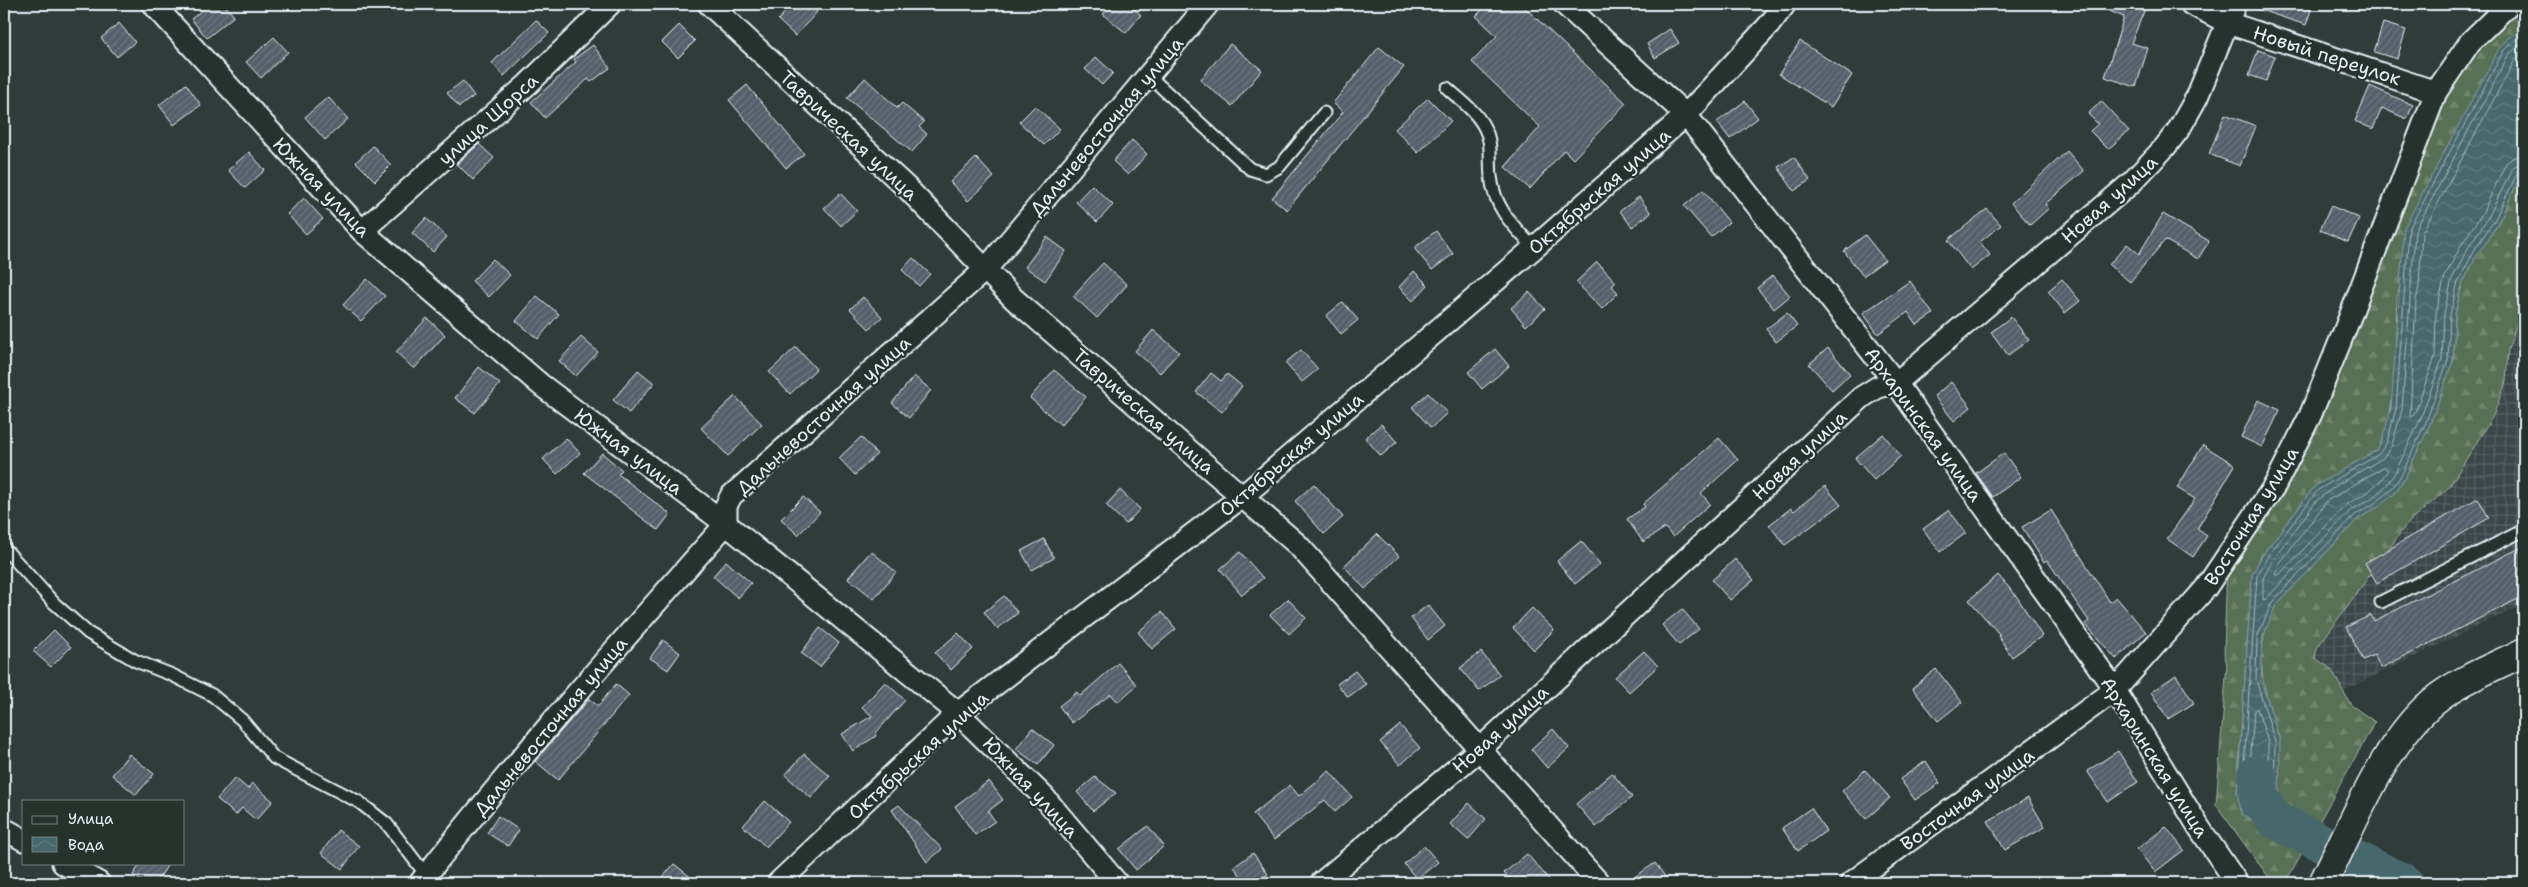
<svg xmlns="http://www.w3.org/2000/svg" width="2528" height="887" font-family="'Shantell Sans',sans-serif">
<defs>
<pattern id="industrial-grid" width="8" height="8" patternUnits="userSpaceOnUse" patternTransform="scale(1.25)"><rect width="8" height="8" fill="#3a4648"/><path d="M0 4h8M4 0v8" fill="none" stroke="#566163"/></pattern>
<pattern id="forest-firs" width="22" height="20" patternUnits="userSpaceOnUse" patternTransform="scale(1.25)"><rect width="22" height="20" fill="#597054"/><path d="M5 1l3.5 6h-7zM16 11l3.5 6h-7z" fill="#71856d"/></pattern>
<pattern id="water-waves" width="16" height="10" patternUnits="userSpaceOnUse" patternTransform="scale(1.25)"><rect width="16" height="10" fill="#46676c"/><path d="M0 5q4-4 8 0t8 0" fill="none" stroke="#617d82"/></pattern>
<pattern id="building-hatch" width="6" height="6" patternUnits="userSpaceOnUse" patternTransform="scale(1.25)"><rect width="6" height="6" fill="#545e6b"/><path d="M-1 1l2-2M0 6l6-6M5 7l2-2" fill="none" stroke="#6d7681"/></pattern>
</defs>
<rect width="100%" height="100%" fill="#2f3c39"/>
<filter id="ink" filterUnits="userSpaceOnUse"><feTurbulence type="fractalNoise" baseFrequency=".02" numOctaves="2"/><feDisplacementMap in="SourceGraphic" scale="10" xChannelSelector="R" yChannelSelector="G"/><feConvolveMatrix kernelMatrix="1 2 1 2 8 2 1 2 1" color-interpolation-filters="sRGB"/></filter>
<g filter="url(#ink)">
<path fill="url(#industrial-grid)" d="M2524 302V604L2343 691 2331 669 2315 659 2317 648 2406 525 2449 487 2493 416 2506 382 2508 350Z"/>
<path fill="url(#forest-firs)" stroke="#a0b0a6" d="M2511 4H2524V29L2508 38 2400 286 2397 297C2395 341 2399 412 2377 450L2315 486 2263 554 2252 575 2237 793 2280 741C2265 692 2249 654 2276 605L2359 518 2378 507 2394 494 2406 476 2430 424 2453 361 2455 314 2462 284 2479 251 2487 242 2499 221 2524 169V302L2508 350 2506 382 2493 416 2449 487 2406 525 2317 648 2315 658 2331 669 2351 705 2375 722 2285 883H2273L2216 805 2227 664 2224 654 2227 565 2296 467 2354 339 2355 328 2443 85Z"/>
<path fill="url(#water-waves)" stroke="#879ea4" d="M2524 29V169L2499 221 2487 242 2479 251 2462 284 2455 314 2453 361 2430 424 2406 476 2394 494 2378 507 2359 518 2276 605 2263 637 2261 680 2280 741 2279 810 2275 820C2262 823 2254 822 2242 815L2237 793 2252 575 2263 554 2315 486 2377 450 2382 440 2391 409 2404 228 2500 47 2508 38Z"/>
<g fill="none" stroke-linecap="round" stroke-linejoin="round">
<path stroke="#a7bac0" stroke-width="1" d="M2524 35 2512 42 2504 50 2409 229 2396 409 2387 442 2379 454 2318 490 2268 556 2257 576 2242 793 2247 811 2254 816H2270L2274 809 2275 742 2256 680 2257 638 2272 602 2355 515 2375 503 2390 491 2402 474 2426 422 2448 360 2450 314 2458 282 2475 249 2495 219 2518 172 2524 168
M2524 42 2509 54 2415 231 2402 410 2392 445 2383 458 2337 485 2317 500 2273 560 2263 578V600L2266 599 2351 510 2372 498 2386 486 2396 471 2420 420 2442 359 2444 313 2452 279 2469 246 2489 216 2513 167 2524 162
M2524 51 2516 58 2422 233 2419 287 2416 300 2410 417 2414 415 2435 357 2436 313 2445 276 2463 242 2483 212 2506 163 2514 157 2524 155
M2384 467 2388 470 2380 481 2368 492 2346 505 2279 575H2275L2279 564 2327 501Z
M2257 709 2268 742V808L2264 811 2252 808 2248 792 2254 711Z"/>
<path stroke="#46676c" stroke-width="38" d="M2257 774 2260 798 2275 820 2405 883"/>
</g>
<path fill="url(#building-hatch)" stroke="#e8f1f8" d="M210 4H224L234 16 207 38 191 19Z
M793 4H808L817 12 795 36 778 20Z
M1112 4H1128L1141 15 1126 33 1103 14Z
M1488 4H1521L1626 103 1573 159 1564 150 1530 189 1505 167 1540 127 1472 62 1497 36 1476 16Z
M2092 4H2147L2131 43 2148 48 2136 87 2105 77 2124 17Z
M2252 4H2313L2306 25 2251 7Z
M536 20 549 33 504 76 492 63Z
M119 23 135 42 117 57 101 38Z
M2383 23 2406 30 2397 59 2374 52Z
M679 25 695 41 678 58 662 42Z
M1670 29 1679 43 1655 58 1647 44Z
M274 37 288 52 261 78 246 62Z
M1800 41 1852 75 1831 107 1779 74Z
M1230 44 1262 70 1232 106 1200 80Z
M593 45 610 68 591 82 588 79 545 118 531 102 576 62 574 59Z
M1379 47 1404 67 1287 210 1272 198 1343 112 1333 103Z
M2258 50 2275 56 2266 81 2249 75Z
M1096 57 1113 73 1102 85 1085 69Z
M865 78 897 108 902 103 924 122 919 127 927 134 912 152 847 98Z
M463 81 474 96 459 107 447 93Z
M186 84 201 105 174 125 159 105Z
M747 85 804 154 786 168 729 100Z
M2370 86 2413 105 2407 119 2382 108 2373 129 2355 121Z
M328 97 348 119 325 140 305 117Z
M1428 98 1451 121 1418 153 1395 129Z
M1745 101 1758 118 1730 139 1717 122Z
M2101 101 2129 131 2108 149 2090 131 2098 124 2088 114Z
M1035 106 1060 129 1044 145 1019 122Z
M2225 114 2256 126 2240 166 2209 154Z
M1132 140 1147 154 1128 175 1113 161Z
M479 144 494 158 473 180 457 164Z
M373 146 391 165 375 181 356 162Z
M2067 151 2084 171 2045 204 2049 208 2030 225 2011 203Z
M249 152 265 170 245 188 228 170Z
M1794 157 1810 180 1794 191 1778 167Z
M976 158 994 177 968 201 950 182Z
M1092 185 1113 205 1097 222 1076 202Z
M1703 190 1729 222 1711 237 1684 206Z
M840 193 857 211 841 226 824 208Z
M1639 197 1651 213 1632 227 1620 211Z
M304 198 323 219 306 234 287 214Z
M2331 206 2359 218 2348 242 2320 230Z
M1987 209 2001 225 1980 242 1990 255 1971 270 1948 240Z
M2163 214 2209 241 2198 259 2165 240 2130 282 2109 265 2127 244 2139 254Z
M426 218 447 237 433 252 412 233Z
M1436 231 1453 254 1432 270 1414 248Z
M1865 235 1885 260 1863 276 1844 251Z
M1047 237 1066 251 1045 281 1025 267Z
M913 258 930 274 919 286 902 270Z
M493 259 510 275 489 297 472 281Z
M1597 262 1616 282 1612 286 1618 293 1602 309 1576 282Z
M1103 263 1127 285 1097 318 1073 296Z
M1414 271 1428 285 1413 301 1399 287Z
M1773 275 1790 296 1774 309 1757 288Z
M367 279 385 296 361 321 343 305Z
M2062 279 2080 301 2065 313 2048 291Z
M1910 281 1933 314 1917 325 1908 312 1878 334 1863 313Z
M1529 292 1545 309 1526 326 1511 308Z
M537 296 559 314 538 339 516 321Z
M863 297 882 317 869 329 850 309Z
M1343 302 1358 320 1341 334 1326 316Z
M1787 313 1797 326 1776 342 1766 329Z
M2011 317 2029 340 2008 355 1991 332Z
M427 318 445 335 414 369 396 352Z
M1153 330 1179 352 1160 373 1135 351Z
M581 337 598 352 576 376 559 361Z
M796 347 816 369 790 394 769 372Z
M1828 348 1850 374 1832 390 1809 364Z
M1495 349 1509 366 1482 389 1468 372Z
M1301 350 1318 369 1302 382 1285 363Z
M479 367 500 384 475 413 455 398Z
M638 370 654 383 629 413 613 400Z
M1054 370 1086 397 1061 425 1030 398Z
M1211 373 1221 381 1227 374 1242 386 1222 412 1196 392Z
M914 376 931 390 909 418 892 403Z
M1951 382 1971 407 1954 421 1934 396Z
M1428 393 1447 413 1431 428 1412 407Z
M735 396 762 424 728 456 701 428Z
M2258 400 2280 410 2262 447 2241 437Z
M1381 424 1397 442 1381 456 1365 438Z
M1883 434 1901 456 1874 480 1855 458Z
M861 437 877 454 855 475 839 458Z
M566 438 580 453 557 474 543 459Z
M1719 438 1738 460 1701 493 1710 504 1673 537 1665 528 1643 542 1627 519 1645 507 1643 504Z
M2203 445 2235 465 2197 529 2207 536 2193 557 2167 539 2195 499 2177 488Z
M602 453 622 470 618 474 670 514 658 530 584 473Z
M2004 453 2021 477 1993 497 1976 473Z
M1314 484 1343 517 1324 534 1295 501Z
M1825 486 1841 505 1785 545 1769 525 1791 508 1794 511Z
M1120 490 1140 509 1126 524 1106 505Z
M803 497 820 512 798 535 781 519Z
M2478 498 2489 518 2377 583 2365 563Z
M1949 510 1966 533 1940 552 1923 529Z
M2051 510 2110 602 2116 597 2146 632 2116 659 2085 624 2089 621 2047 560 2044 562 2022 527Z
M1377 534 1399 556 1365 589 1344 566Z
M1044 539 1054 558 1032 570 1021 551Z
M1581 541 1600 564 1575 584 1557 561Z
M2524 546V596L2381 668 2374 655 2363 660 2346 627 2371 615 2374 621Z
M871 551 896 572 874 599 848 578Z
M1240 552 1263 578 1242 595 1220 569Z
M1735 559 1754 580 1730 600 1712 580Z
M726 561 751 583 738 598 713 576Z
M1998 575 2017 597 2042 636 2012 657 1998 636 2000 635 1969 600Z
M1004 596 1018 613 997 629 984 612Z
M1288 599 1306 618 1289 634 1270 615Z
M1428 605 1445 626 1428 640 1411 618Z
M1532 608 1554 630 1534 650 1513 628Z
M1682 609 1699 629 1679 645 1662 625Z
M1162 612 1176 629 1152 649 1138 632Z
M820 628 839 643 820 667 801 653Z
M54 630 71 647 51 667 33 651Z
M958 633 973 649 951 670 935 653Z
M663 640 680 653 668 670 650 658Z
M1644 651 1658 666 1629 692 1615 677Z
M1481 652 1500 675 1479 691 1460 668Z
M1118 663 1137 685 1118 702 1111 694 1072 723 1059 706 1077 692 1080 696Z
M1936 669 1962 702 1938 721 1912 688Z
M1355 671 1366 684 1348 697 1337 684Z
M2176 675 2194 703 2168 719 2151 692Z
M885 682 905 700 875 734 876 736 853 751 842 734 872 716 862 707Z
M616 684 629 695 558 780 535 761 589 699 598 706Z
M1400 725 1420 748 1400 765 1380 742Z
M1032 728 1054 745 1038 765 1016 749Z
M1553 729 1569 748 1547 768 1531 749Z
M2118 751 2138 782 2108 802 2087 771Z
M129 754 154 774 136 795 112 775Z
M804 754 830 776 811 798 785 775Z
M1926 761 1940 783 1915 800 1900 779Z
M1865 770 1890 798 1866 819 1842 791Z
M1329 771 1352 797 1335 812 1325 800 1274 840 1253 814 1290 785 1299 796Z
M1612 773 1632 797 1596 827 1576 804Z
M1095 777 1116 793 1093 811 1077 792Z
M235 778 248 789 252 783 273 801 256 820 242 808 236 815 217 799Z
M989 781 1003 800 988 811 995 821 975 835 955 806Z
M2028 798 2045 827 2005 850 1988 821Z
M765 801 789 822 766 847 743 826Z
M1469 803 1486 819 1468 840 1450 824Z
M899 805 942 849 927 862 892 810Z
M1811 808 1826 831 1798 851 1782 828Z
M498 816 519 830 508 846 487 833Z
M1148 826 1164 846 1136 870 1119 849Z
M2166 827 2184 850 2155 872 2137 849Z
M338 830 359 846 342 869 321 853Z
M1424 846 1438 862 1417 879 1404 864Z
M1253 853 1268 874 1255 883H1246L1234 867Z
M1527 854 1552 883H1513L1504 873Z
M141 863H169L156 883H144L133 875Z
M1655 863 1670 883H1626Z
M674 864 698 883H658Z"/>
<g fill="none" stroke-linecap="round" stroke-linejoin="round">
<g stroke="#e8f1f8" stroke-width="15">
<path id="service" d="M1148 75 1250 169 1266 174 1279 167 1324 113
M1447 88C1460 100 1476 111 1484 127 1493 142 1489 160 1491 176 1494 208 1513 226 1534 248
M4 548 54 603 88 633 136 661 172 675 212 695 242 720 274 758 359 802 387 824 426 875
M2381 602 2524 530"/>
</g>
<g stroke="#e8f1f8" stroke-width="25">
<path id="minor" d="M153 4 362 231 541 385 726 524 958 713 1044 797 1117 883
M709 4 907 188 1014 299 1298 545 1599 883
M1564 4 1686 115 1896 383 2115 690 2200 829 2237 883
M2191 4 2228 23 2436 92
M362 231 528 84 610 4
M4 829 24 840
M63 863 99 883
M420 883C517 759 621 642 726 524V506L731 496 986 269 1208 4
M778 883 958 713 1243 496 1534 248 1686 115 1769 25 1785 4
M1321 883 1480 749 1862 397 1878 387 1896 383 2131 183 2165 147 2179 129 2197 97 2235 4
M1851 883 2115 690 2205 589 2275 485 2310 416 2346 327 2436 92 2470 42 2509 4"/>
</g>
<g stroke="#e8f1f8" stroke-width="31">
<path id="secondary" d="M2323 883C2353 825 2386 736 2440 696 2465 678 2496 666 2524 652"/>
</g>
<use href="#service" stroke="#26332d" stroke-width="11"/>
<use href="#minor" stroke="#26332d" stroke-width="21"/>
<use href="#secondary" stroke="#26332d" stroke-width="28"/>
</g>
</g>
<g text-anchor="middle" stroke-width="4.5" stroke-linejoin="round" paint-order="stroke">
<g font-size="19" fill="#e8f1f8" stroke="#26332d">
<text transform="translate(2327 55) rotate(18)" y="7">Новый переулок</text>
<text transform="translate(488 119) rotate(-42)" y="7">улица Щорса</text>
<text transform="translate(1106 126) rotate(-50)" y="7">Дальневосточная улица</text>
<text transform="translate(849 135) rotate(43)" y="7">Таврическая улица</text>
<text transform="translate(322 187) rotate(46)" y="7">Южная улица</text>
<text transform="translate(1599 191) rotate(-41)" y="7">Октябрьская улица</text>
<text transform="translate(2109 199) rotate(-42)" y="7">Новая улица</text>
<text transform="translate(1144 411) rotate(41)" y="7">Таврическая улица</text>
<text transform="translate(823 415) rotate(-42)" y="7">Дальневосточная улица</text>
<text transform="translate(1924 424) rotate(54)" y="7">Архаринская улица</text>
<text transform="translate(629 451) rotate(37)" y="7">Южная улица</text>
<text transform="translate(1291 454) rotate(-40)" y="7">Октябрьская улица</text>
<text transform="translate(1799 455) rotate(-43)" y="7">Новая улица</text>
<text transform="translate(2251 516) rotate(-58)" y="7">Восточная улица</text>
<text transform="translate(550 726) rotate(-50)" y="7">Дальневосточная улица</text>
<text transform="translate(1500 729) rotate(-42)" y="7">Новая улица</text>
<text transform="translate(918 755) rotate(-42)" y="7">Октябрьская улица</text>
<text transform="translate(2155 757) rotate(58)" y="7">Архаринская улица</text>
<text transform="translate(1031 787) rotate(47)" y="7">Южная улица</text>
<text transform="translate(1967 799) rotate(-36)" y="7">Восточная улица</text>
</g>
</g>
<rect width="2528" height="887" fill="none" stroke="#26332d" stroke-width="20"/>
<rect x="10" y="10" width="2508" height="867" fill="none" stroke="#e8f1f8" stroke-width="2" filter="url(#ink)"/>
<rect x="22" y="800" width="162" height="65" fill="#26332d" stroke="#747f7e"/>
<rect x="32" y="816" width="25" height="8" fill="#26332d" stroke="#747f7e"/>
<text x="68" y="824" font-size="15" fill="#e8f1f8">Улица</text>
<rect x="32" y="837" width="25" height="15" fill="url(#water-waves)" stroke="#747f7e"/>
<text x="68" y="850" font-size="15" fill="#e8f1f8">Вода</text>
</svg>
